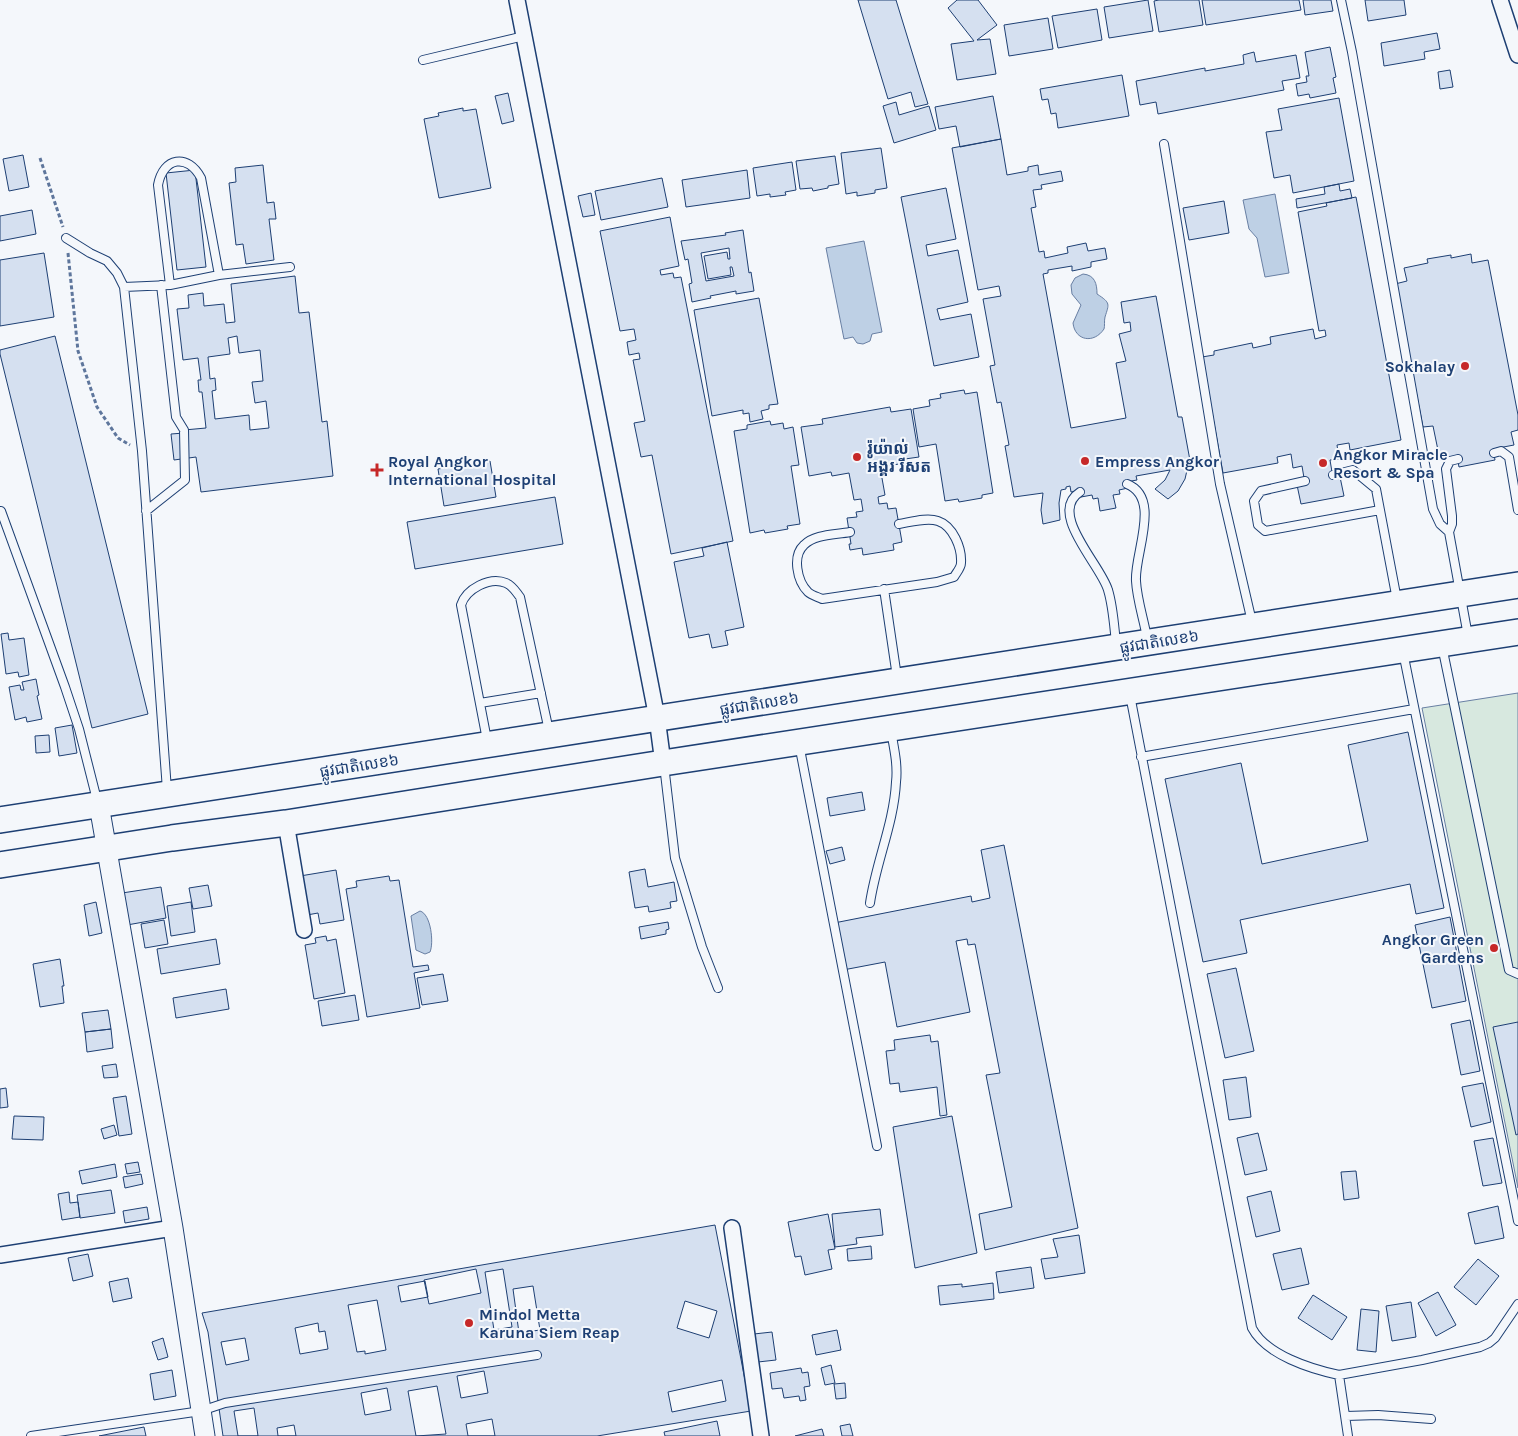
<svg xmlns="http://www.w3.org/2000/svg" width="1518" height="1436" font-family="Karla,'Noto Sans Khmer',sans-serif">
<rect width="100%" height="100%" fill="#f4f7fb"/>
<path fill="#d7e8df" stroke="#687fa3" d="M1518 693V1188L1422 708Z"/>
<path fill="#bed0e5" stroke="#687fa3" d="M1275 194 1289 273 1265 277 1257 238 1249 229 1243 200Z
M864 241 882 332 872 334 870 341 863 344 857 343 853 337 844 339 826 248Z
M1083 274C1095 275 1097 284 1097 294 1111 303 1109 304 1105 317 1104 321 1105 326 1104 329 1094 344 1075 341 1073 323L1081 305 1072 294 1071 285 1075 278Z
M420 911C431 914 434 943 430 952L425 954 416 950 411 916Z"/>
<path fill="#d5e0f0" stroke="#1d3f73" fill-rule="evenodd" d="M858 0H896L928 104 915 107 911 92 888 99Z
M957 0H978L997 25 977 40 990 39 996 74 957 80 951 44 974 41 948 8Z
M1148 0 1153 31 1109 38 1104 7Z
M1159 0H1199L1203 25 1159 32 1154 1Z
M1202 0H1299L1301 10 1206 25Z
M1303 0H1331L1333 11 1305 15Z
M1365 0H1404L1406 15 1368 21Z
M1097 9 1102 40 1058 48 1052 16Z
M1048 18 1053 49 1009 56 1004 25Z
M1437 33 1440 49 1424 52 1425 59 1384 66 1381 43Z
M1330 47 1336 77 1333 78 1336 93 1310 98 1309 94 1298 96 1296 84 1307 82 1306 76H1309L1305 52Z
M1254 52 1256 62 1296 55 1300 78 1282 81 1284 90 1158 114 1156 102 1140 105 1136 81 1205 68V71L1244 64 1243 55Z
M1450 70 1453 87 1440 89 1438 72Z
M1122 75 1129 116 1058 128 1056 113 1051 114 1048 99 1042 100 1040 89Z
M508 93 514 121 502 124 495 96Z
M993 96 1001 139 960 147 956 126 939 129 935 107Z
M1339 98 1354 181 1293 193 1290 175 1274 178 1266 132 1282 130 1278 109Z
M896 102 899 115 929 106 936 130 894 143 883 106Z
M463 108V111L476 109 491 188 439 198 424 119 439 116 438 113Z
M1001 139 1007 175 1028 171V167L1038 165 1039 175 1061 171 1063 181 1041 185 1042 189 1033 190 1036 207 1031 208 1039 252 1044 251 1045 258 1068 253 1067 247 1086 243 1088 251 1105 248 1107 259 1091 262V267L1072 271V266L1048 270V273L1043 274 1071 428 1126 418 1116 363 1126 361 1119 334 1131 331 1130 322 1124 323 1121 302 1156 296 1178 417H1182L1191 466H1188L1185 479 1178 491 1168 499 1155 489 1165 480 1170 470 1136 476 1137 480 1126 482 1128 488 1119 490 1120 494 1113 495 1116 508 1100 511 1098 498 1093 499 1092 495 1081 497 1079 491 1071 492 1070 486 1066 487V489L1061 490 1059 503 1060 520 1043 524 1041 510 1043 493 1014 497 1005 446 1009 445 1001 402 997 403 990 366 995 365 983 299 1001 296 999 286 978 290 952 148Z
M881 148 887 188 875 190V193L857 196V192L846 194 841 153Z
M23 155 29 187 9 191 3 159Z
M835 156 839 184 828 186V188L813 191 812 188 800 189 796 161Z
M792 162 796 190 785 192 786 195 770 197V194L757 196 753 168Z
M263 165 267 203 274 202 276 219H269L274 260 246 264 243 244 236 245 229 183 236 182 235 168Z
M195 170 206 267 177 270 166 173Z
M747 170 750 198 686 207 682 180Z
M662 178 668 207 601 220 595 191Z
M1339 184 1340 191 1350 189 1352 198 1297 208 1296 199 1325 194 1324 187Z
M946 188 956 239 926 245 928 256 958 250 968 302 937 309 940 320 971 314 979 357 934 366 901 197Z
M591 193 595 215 583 217 578 196Z
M1356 197 1401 440 1350 450 1349 443 1337 445 1339 459 1330 460 1333 478 1340 477 1344 496 1301 504 1297 485 1305 484 1302 466 1293 468 1291 454 1277 457 1278 463 1223 473 1202 357 1214 355V351L1252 343 1253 348 1271 344 1270 337 1313 329 1315 339 1326 336 1325 330 1319 331 1298 212 1327 206 1326 203Z
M1224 201 1229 233 1189 240 1183 208Z
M32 210 36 234 0 241V216Z
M670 217 679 266 660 270 661 275 673 273 674 278 681 277 733 541 671 554 652 455 641 457 634 423 645 421 633 360 640 359 639 353 629 355 627 342 636 340 634 329 620 331 600 231Z
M743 230 749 273 751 272 754 291 736 294V291L710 296 711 298 692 302 689 284 692 283 688 259 685 260 681 241 726 235 725 233ZM729 248 730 259H728L727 252 704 256 708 279 731 275 730 267H732L734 276 706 281 701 253Z
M44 253 54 317 0 326V260Z
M1471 254 1472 263 1488 260 1518 415V430L1511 432 1514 445 1493 449 1495 460 1459 467 1457 456 1440 460 1433 426 1423 427 1395 284 1407 281 1404 268 1428 263 1427 259 1451 255V258Z
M295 276 299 313 309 312 322 422 327 421 333 476 201 492 196 457 174 460 171 434 184 433V430L206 428 202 392H199L198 380H201L198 358 183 360 177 309 189 308 188 295 203 293 204 306 224 304 226 323 235 322 231 284ZM237 336 239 353 260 350 263 381 252 382 255 403 266 401 269 428 250 430 249 415 215 419 212 391 216 390 215 378 210 379 208 357 230 354 228 338Z
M759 298 778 404 769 405V409L761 411 763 419 750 422 749 413 743 414V410L712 416 694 310Z
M55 336 148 714 92 728 0 354V350Z
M964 390 965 394 977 392 993 493 982 495V498L959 502 958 499 945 501 936 444 919 447 913 409 930 406 929 400 941 398 940 394Z
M890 407 891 412 911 409 919 457 898 460 899 464 880 467 885 495 878 497 879 504 887 503 888 509 896 508 902 542 893 544 894 550 863 555 862 548 850 550 849 544H851L847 518 857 517 856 512 863 511 861 499 854 500 849 473 832 476 831 472 809 476 801 427 823 424 822 419Z
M770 421 771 425 783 423 784 429 793 427 799 465 791 466 800 524 787 526 788 529 765 533 764 530 750 533 734 431 747 429V425Z
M490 461 496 497 444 506 438 469Z
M555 497 563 544 415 569 407 522Z
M727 542 744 627 725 631 728 645 712 648 709 634 689 638 674 562 704 556 702 548Z
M8 633 9 640 24 638 29 675 19 677 18 672 6 674 1 634Z
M36 679 39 695 37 696 42 719 27 722 26 717 15 720 9 687 20 685 21 690H24L22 682Z
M72 725 77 753 59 756 55 728Z
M1408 732 1444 908 1416 914 1410 884 1240 920 1247 953 1203 962 1165 779 1241 763 1262 864 1368 841 1348 745Z
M49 735 50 752 36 753 35 736Z
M862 792 865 810 830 816 827 798Z
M1004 845 1078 1228 985 1250 979 1214 1012 1207 986 1075 1000 1073 975 944 968 945 967 939 956 941 970 1012 897 1027 885 962 843 970 834 923 971 896 972 902 990 898 981 850Z
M842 847 845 860 830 864 826 851Z
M645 869 648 887 674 882 677 901 670 902 671 908 649 912 648 906 635 908 629 872Z
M336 870 344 920 320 924 318 913 307 915 300 876Z
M389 876 390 881 399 880 413 967 428 965 429 970 414 973 420 1008 367 1017 346 889 357 887 356 881Z
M208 885 212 906 193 909 189 888Z
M161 887 166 918 127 925 122 893Z
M96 902 102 933 89 936 84 905Z
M191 902 195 932 171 936 167 906Z
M1450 917 1466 1001 1432 1008 1415 925Z
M164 920 168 944 145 948 141 924Z
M668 922 669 929 666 930V934L641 939 639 927Z
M326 936 327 941 336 939 345 993 314 999 305 945 316 943 315 938Z
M216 939 220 964 161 974 157 949Z
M60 959 64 986H62L64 1003 40 1007 33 964Z
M1236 968 1254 1051 1225 1058 1207 974Z
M443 974 448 1001 422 1005 417 978Z
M226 989 229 1009 176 1018 173 998Z
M355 995 359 1020 322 1026 318 1001Z
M108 1010 111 1029 85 1032 82 1013Z
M1470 1020 1480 1071 1461 1075 1451 1024Z
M1518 1022V1134L1516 1135 1493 1027Z
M111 1029 113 1048 87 1052 85 1032Z
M930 1035 931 1042 938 1041 947 1115 940 1116 937 1087 900 1092 899 1083 890 1084 886 1051 895 1050 894 1040Z
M116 1064 118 1077 104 1078 102 1066Z
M1246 1077 1251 1117 1229 1120 1223 1080Z
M1483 1083 1491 1122 1471 1127 1462 1087Z
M6 1088 8 1107 0 1108V1089Z
M126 1096 132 1134 119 1136 113 1098Z
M14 1116 44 1117 43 1140 12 1139Z
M952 1116 977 1253 915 1268 893 1127Z
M114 1125 117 1135 104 1139 101 1129Z
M1258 1133 1267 1170 1245 1175 1237 1138Z
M1493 1138 1502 1183 1483 1186 1474 1141Z
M138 1162 140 1172 127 1174 125 1164Z
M115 1164 117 1177 82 1184 79 1171Z
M1356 1171 1359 1198 1344 1200 1341 1172Z
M141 1174 143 1184 125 1188 123 1177Z
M111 1190 115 1213 80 1218 77 1195Z
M1271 1191 1280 1231 1256 1237 1247 1197Z
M69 1192 70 1203 78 1202 80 1217 62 1220 58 1194Z
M1498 1206 1504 1238 1475 1244 1468 1213Z
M147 1207 149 1219 125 1223 123 1211Z
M880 1209 883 1235 856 1238 857 1244 835 1247 832 1214Z
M828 1214 835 1249 828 1250 832 1269 805 1275 801 1256 795 1257 788 1222Z
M715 1225 751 1411 597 1436H223L208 1332 202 1313Z
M1079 1235 1085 1273 1045 1279 1041 1259 1058 1257 1053 1239Z
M871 1246 872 1259 848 1261 847 1249Z
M1301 1248 1309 1284 1282 1290 1273 1254Z
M88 1254 93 1276 73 1281 68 1258Z
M1478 1259 1499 1276 1476 1305 1454 1287Z
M1031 1267 1034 1288 999 1293 996 1272Z
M476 1269 481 1293 429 1304 424 1280Z
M503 1269 512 1327 494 1330 485 1272Z
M128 1278 132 1298 113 1302 109 1282Z
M425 1281 428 1297 401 1302 398 1286Z
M993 1283 994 1299 940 1305 938 1286 962 1284V1287Z
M533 1286 540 1330 519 1333 513 1289Z
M1438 1292 1456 1325 1436 1336 1418 1303Z
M1313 1295 1347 1317 1332 1340 1298 1318Z
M377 1300 386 1350 365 1354V1351L357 1352 348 1305Z
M685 1301 717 1311 709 1338 677 1328Z
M1411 1302 1416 1337 1392 1341 1386 1306Z
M1361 1309 1379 1311 1376 1352 1357 1350Z
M318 1323 319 1332 325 1331 328 1349 300 1354 295 1328Z
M837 1330 841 1350 816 1355 812 1335Z
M772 1332 776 1360 758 1362 754 1334Z
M163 1338 168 1357 158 1360 152 1342Z
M245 1338 249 1360 226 1365 221 1342Z
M831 1365 835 1383 825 1385 821 1368Z
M801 1368 802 1373 808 1372 810 1386 804 1387 806 1400 800 1401 799 1396 784 1398 782 1388 772 1389 770 1373Z
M172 1370 176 1396 154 1400 150 1374Z
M484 1371 488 1393 461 1398 457 1376Z
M722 1380 726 1401 672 1412 668 1392Z
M845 1383 846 1398 836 1399 834 1384Z
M437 1386 446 1434 416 1436 408 1391Z
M387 1388 391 1410 365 1415 361 1393Z
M254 1408 258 1436H238L234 1411Z
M492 1419 495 1436H468L466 1424Z
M717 1421 720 1436H665L664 1432Z
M850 1424 853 1436H842L840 1426Z
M294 1425 296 1436H278L277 1428Z
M144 1427 146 1436H99Z
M822 1429 824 1436H795Z"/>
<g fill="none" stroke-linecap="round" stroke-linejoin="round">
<g stroke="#1d3f73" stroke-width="10">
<path id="service" d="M1341 0 1352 52 1433 509 1440 524 1449 532
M423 60 524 36
M1164 144 1220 484 1252 622
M66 238 90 253 107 261 117 273 124 287
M170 285 158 185C163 157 188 153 201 178L219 275
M1494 453 1501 451 1509 457 1518 510
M1458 459 1450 461 1446 469 1452 516V524L1449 532 1468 636
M1333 475 1353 470 1376 489 1397 600
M1305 481 1261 491 1254 501 1258 525 1265 531 1380 510
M1127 484C1162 498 1134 554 1136 581 1137 600 1144 620 1147 638
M1080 492C1047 513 1101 565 1108 590 1113 606 1114 625 1116 643
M1 511 65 687 79 729 97 800
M146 511 185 480 184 430 176 417 161 285
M850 532C835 535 815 534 804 545 792 556 797 581 808 592 811 595 818 597 822 599L937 582 954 577C956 573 961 568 961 563 962 548 953 526 938 521 927 517 911 522 899 524
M884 589 897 677
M1442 646 1509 970 1518 974
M1403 652 1518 1221
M1130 695 1252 1328C1266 1355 1311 1369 1339 1375L1348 1436
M480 703 541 693
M487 740 461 605C466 589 490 576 506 583 513 586 516 592 520 597L549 731
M799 744 877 1146
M1141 757 1414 709
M664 765 675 858 702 947 718 988
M167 790 142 451 124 287 170 285 219 275 290 267
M870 903C876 862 894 823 896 782 898 765 894 748 891 731
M1339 1375 1422 1360 1480 1347 1489 1343 1495 1338 1518 1304
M1346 1416 1378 1415 1431 1419
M31 1436 201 1411 225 1403 250 1399 537 1355"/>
</g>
<g stroke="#1d3f73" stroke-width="18">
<path id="minor" d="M517 0 657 718 663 763
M1500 0 1518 55
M286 823 304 930
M732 1228 761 1436
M0 1255 173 1228"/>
</g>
<g stroke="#1d3f73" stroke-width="21">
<path id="tertiary" d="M99 805 173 1228 205 1436"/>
</g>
<g stroke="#1d3f73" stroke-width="28">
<path id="trunk" d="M0 820 1518 585
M0 865 172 838 286 823 663 763 1518 632"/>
</g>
<path stroke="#5e769c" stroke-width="3" stroke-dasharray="4 2.5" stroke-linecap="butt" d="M40 158 63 227
M68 253 78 351 97 407 118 438 130 445"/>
<use href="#service" stroke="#f4f7fb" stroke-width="8"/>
<use href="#minor" stroke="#f4f7fb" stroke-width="15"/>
<use href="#tertiary" stroke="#f4f7fb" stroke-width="19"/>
<use href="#trunk" stroke="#f4f7fb" stroke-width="25"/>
</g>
<g fill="#c62828" stroke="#f4f7fb" stroke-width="2">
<circle cx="1465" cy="366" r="5"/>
<circle cx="857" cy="457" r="5"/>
<circle cx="1085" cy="461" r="5"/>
<circle cx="1323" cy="463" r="5"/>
<path d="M374.5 462.5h5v5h5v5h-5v5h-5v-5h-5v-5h5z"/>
<circle cx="1494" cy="948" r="5"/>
<circle cx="469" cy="1323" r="5"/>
</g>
<g text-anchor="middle" stroke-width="4" stroke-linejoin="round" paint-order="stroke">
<g font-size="16" font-weight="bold" fill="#1d3f73" stroke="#f4f7fb" text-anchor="start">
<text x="1455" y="372" text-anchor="end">Sokhalay</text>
<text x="867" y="454">រ៉ូយ៉ាល់<tspan x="867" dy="18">អង្គរ រីសត</tspan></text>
<text x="1333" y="460">Angkor Miracle<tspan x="1333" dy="18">Resort &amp; Spa</tspan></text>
<text x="388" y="467">Royal Angkor<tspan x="388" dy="18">International Hospital</tspan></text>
<text x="1095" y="467">Empress Angkor</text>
<text x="1484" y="945" text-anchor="end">Angkor Green<tspan x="1484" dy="18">Gardens</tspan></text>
<text x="479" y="1320">Mindol Metta<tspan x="479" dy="18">Karuna Siem Reap</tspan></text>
</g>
<g font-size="16" fill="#1d3f73" stroke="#f4f7fb">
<text transform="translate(1159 641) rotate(-9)" y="6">ផ្លូវជាតិលេខ៦</text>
<text transform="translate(759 703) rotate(-9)" y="6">ផ្លូវជាតិលេខ៦</text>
<text transform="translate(359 765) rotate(-9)" y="6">ផ្លូវជាតិលេខ៦</text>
</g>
</g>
</svg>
